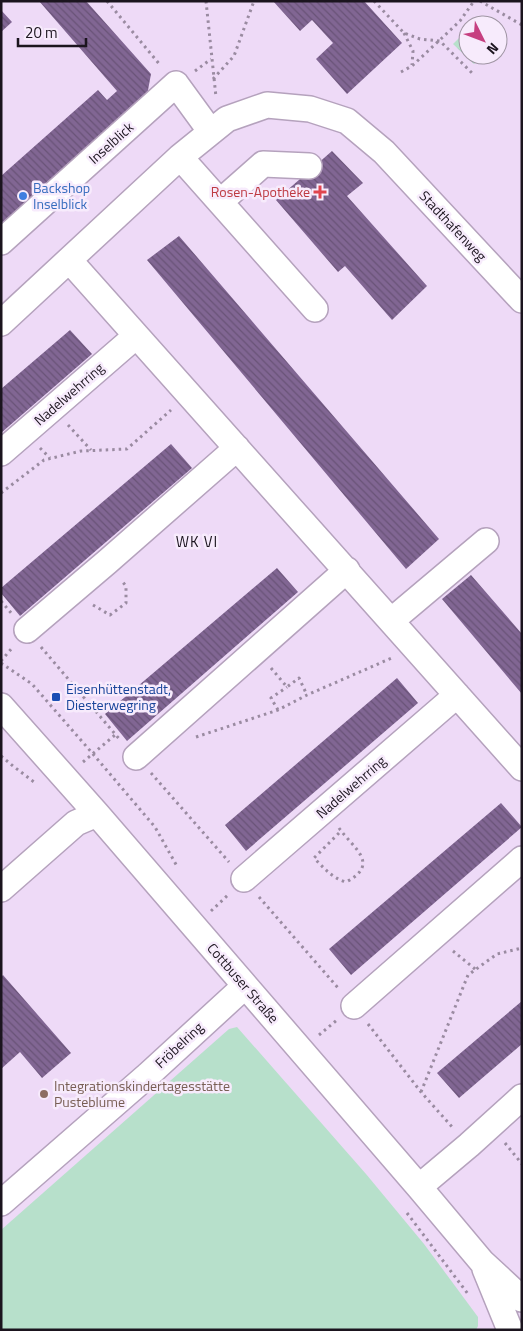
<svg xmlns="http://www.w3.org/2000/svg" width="523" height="1331" font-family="'Titillium Web',sans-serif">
<defs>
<pattern id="park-crowns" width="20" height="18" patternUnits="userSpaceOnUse" patternTransform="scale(1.25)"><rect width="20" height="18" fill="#b7e0cb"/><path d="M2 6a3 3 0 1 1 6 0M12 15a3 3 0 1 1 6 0" fill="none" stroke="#9dbfae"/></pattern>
<pattern id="building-back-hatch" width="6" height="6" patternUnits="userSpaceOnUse" patternTransform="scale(1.25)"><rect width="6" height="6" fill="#816693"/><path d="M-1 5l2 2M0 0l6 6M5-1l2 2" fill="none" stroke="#695377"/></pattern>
</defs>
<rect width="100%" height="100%" fill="#eedaf7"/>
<path fill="#b7e0cb" d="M237 1027 366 1174 424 1244 478 1317V1326L476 1330H1V1230L229 1029Z"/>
<path fill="url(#park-crowns)" d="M468 29V55H483L474 64 453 44Z"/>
<path fill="url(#building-back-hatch)" d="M39 1H86L151 74 146 101 1 224V176L98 90 107 100 117 91Z
M273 1H364L402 43 347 94 316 59 333 43 312 20 300 31Z
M1 10 12 22 1 32Z
M332 151 363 183 347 196 427 286 392 320 345 266 338 272 276 200Z
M179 236 439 539 406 569 147 260Z
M70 330 92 354 1 433V389Z
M171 444 192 468 20 616 1 593V588Z
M277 568 298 592 127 741 105 714Z
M471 575 522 634V694L442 599Z
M397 678 418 703 246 851 225 825Z
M501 803 522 827 351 975 329 949Z
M3 975 71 1053 42 1078 20 1052 1 1069V977Z
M522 1001V1044L459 1098 437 1073Z"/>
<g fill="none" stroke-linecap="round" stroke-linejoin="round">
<g stroke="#b5a2bd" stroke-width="28">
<path id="minor" d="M180 157 315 309
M220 202 263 164 309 166
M1 242 176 84 211 132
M69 260C219 430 372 598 522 768
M1 323 180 157 227 119 267 105 310 109 347 121 384 152 522 300
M1 453 136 336
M391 621 486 541
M27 630 107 562 237 448
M1 706 97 814 419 1187 482 1262 522 1299
M136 757 347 570
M244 879 457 695
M1 889 76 823 97 814
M354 1006 522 859
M419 1187 469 1145 522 1097
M1 1203 148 1075 245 986
M485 1269 510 1330"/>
</g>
<path stroke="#9a8ba1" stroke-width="3" stroke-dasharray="2.5 4" stroke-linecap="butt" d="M107 1 161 66
M206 1 216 97
M374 1 404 33 420 39 440 41 474 75
M480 1 522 25
M404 33 413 51 412 65
M195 71 211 59
M401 72 412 66 460 21 474 1
M213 79 234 56 254 1
M68 425 91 450
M40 448 50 458
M1 493 44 460 81 451 127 449 171 410
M1 601 12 614
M93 605 110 615 126 603V586L121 580
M41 647 121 741
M1 661 12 648
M1 663 32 684 93 754 155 827 178 868
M271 668 287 687 299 678 307 695
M278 710 271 698 287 687
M196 737 278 710 307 695 394 657
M1 756 13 766 34 782
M83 762 115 735
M151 773 229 862
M339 828C353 848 381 864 346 882 332 878 324 868 314 858L341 831
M259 897 339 989
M211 911 229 894
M453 951 475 969
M368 1024 421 1092 453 1128
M319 1035 337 1020
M421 1092 468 975 497 954 522 948
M505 1143 522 1164
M407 1213 468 1294"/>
<use href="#minor" stroke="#fff" stroke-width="25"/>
</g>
<path fill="#e0444e" stroke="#f7ebfc" stroke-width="2" d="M317.5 184.5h5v5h5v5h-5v5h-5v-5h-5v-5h5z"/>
<circle fill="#3f7fe0" stroke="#f7ebfc" stroke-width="2" cx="23" cy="196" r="5"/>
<rect fill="#1a4fb4" stroke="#f7ebfc" stroke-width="2" x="51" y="692" width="10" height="10" rx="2.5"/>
<circle fill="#8d6e63" stroke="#f7ebfc" stroke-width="2" cx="44" cy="1094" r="5"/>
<g text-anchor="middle" stroke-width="5" stroke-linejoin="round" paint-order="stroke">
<g font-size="14" fill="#1b141e" stroke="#f7ebfc">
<text transform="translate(111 143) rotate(-42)" y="5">Inselblick</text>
<text transform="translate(453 226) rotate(47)" y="5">Stadthafenweg</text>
<text transform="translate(69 394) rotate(-41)" y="5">Nadelwehrring</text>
<text transform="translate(351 787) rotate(-41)" y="5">Nadelwehrring</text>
<text transform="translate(243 983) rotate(49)" y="5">Cottbuser Straße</text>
<text transform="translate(179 1045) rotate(-43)" y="5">Fröbelring</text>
</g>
<g font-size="14" fill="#366cbe" stroke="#f7ebfc" text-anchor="start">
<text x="33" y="193">Backshop<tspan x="33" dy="16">Inselblick</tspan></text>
</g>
<g font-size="14" fill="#be3a42" stroke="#f7ebfc" text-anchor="end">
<text x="310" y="197">Rosen-Apotheke</text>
</g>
<g font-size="14" fill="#164399" stroke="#f7ebfc" text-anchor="start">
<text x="66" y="694">Eisenhüttenstadt,<tspan x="66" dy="16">Diesterwegring</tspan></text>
</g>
<g font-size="14" fill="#785e54" stroke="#f7ebfc" text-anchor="start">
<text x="54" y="1091">Integrationskindertagesstätte<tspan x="54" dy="16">Pusteblume</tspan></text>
</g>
<g font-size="15" letter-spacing="1" fill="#1b141e" stroke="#f7ebfc">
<text x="197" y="547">WK VI</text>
</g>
</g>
<rect width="523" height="1331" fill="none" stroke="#1b141e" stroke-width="5"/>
<g transform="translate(483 40) rotate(132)"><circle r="24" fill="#f7ebfc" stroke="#9f95a3"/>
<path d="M0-4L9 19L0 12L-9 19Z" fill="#c63f80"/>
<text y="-8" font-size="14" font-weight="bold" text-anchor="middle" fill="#1b141e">N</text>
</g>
<path d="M18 38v8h68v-8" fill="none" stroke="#1b141e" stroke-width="2.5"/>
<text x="25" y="38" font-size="15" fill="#1b141e" stroke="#f7ebfc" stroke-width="4" paint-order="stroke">20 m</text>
</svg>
